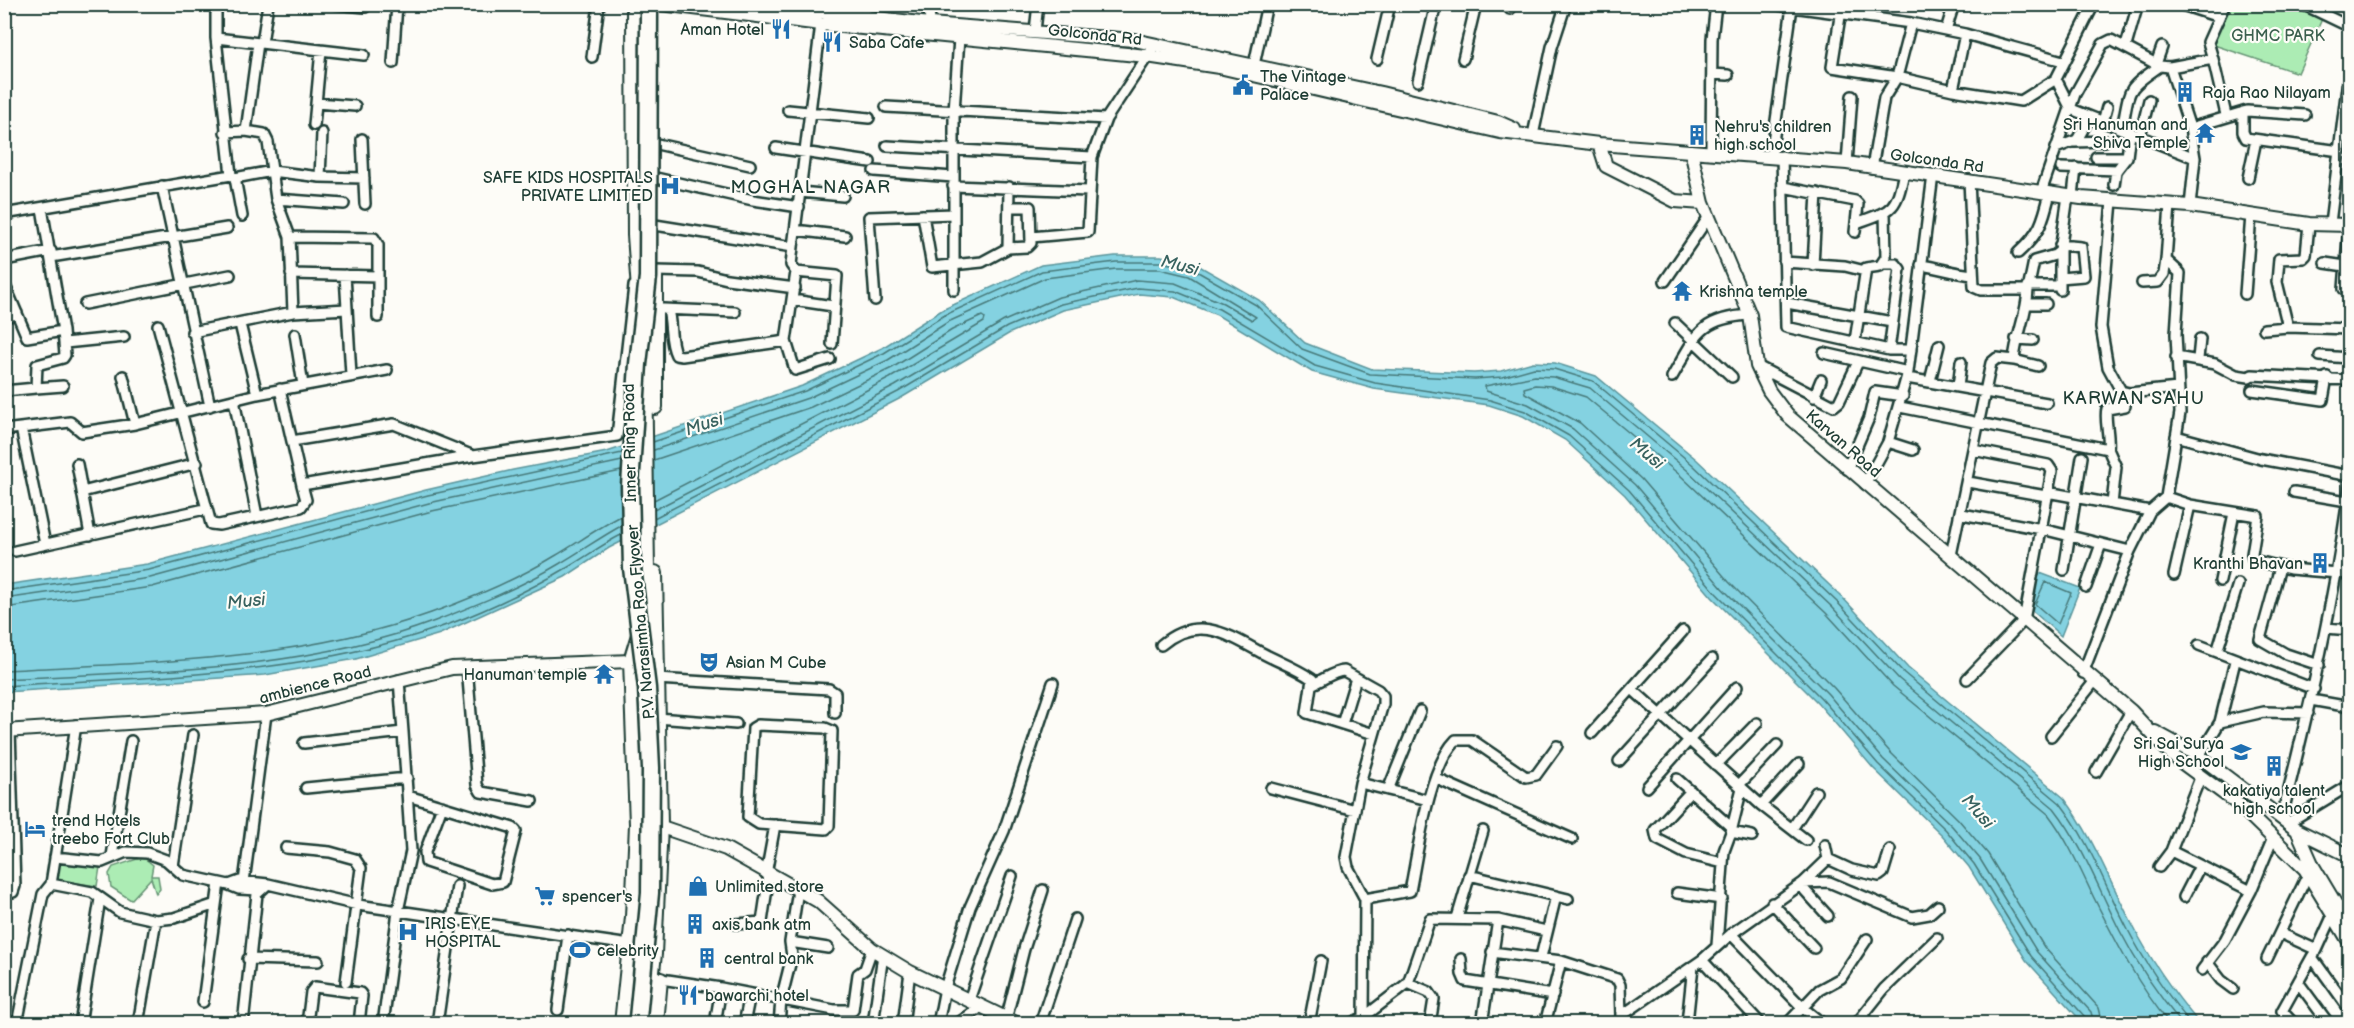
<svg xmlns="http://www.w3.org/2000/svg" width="2354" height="1028" font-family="'Balsamiq Sans',sans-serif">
<rect width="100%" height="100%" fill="#fdfcf7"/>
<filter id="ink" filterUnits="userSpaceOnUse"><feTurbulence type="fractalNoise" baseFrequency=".0167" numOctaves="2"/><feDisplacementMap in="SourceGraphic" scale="12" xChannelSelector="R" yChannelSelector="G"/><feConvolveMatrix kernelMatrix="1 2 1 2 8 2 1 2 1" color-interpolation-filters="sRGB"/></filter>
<g filter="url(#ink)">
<path fill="#acecb4" stroke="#669474" stroke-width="1.5" d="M2229 5H2285L2322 19 2298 73 2211 44Z
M143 857 153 865 151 876H158L160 889 156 894 151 878 131 900 111 887 109 874 113 867Z
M59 861 100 867 97 886 56 880Z"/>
<path fill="#84d2e1" stroke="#5c969c" stroke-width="1.5" d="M1115 256H1161L1194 263 1259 300 1305 343 1372 369 1474 373 1501 371 1533 362 1555 363 1596 376 1696 459 1842 597 1908 668 2064 798C2093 836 2110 882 2132 924 2151 961 2173 992 2199 1023H2083L2026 960 1969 867 1942 835 1873 768 1818 703 1712 597 1625 495 1565 440 1523 416 1489 405 1374 389 1312 372 1217 315 1173 297 1139 294 1063 310 1010 333 901 398 609 548 565 577 440 634 356 659 265 675 5 692V585L147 564 426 490 513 470 607 452 802 386 882 348 942 310 1041 265Z
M2040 573 2080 588 2061 636 2027 606Z"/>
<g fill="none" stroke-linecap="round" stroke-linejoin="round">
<path stroke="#477979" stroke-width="1.5" d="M653 442 805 391 884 353 945 315 1042 271 1116 262H1160L1191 268 1256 305 1302 349 1370 374 1475 379 1502 377 1534 368 1554 369 1593 381 1692 464 1837 602 1904 673 2060 803C2089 840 2105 886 2127 928 2145 963 2166 993 2191 1024
M654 450 808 398 888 360 948 322 1045 278 1116 269H1160L1189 276 1256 317 1252 320 1223 303 1175 283 1137 280 1059 297 1004 321 895 386 654 510
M654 460 811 407 892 368 952 330 982 316 985 318 984 322 890 378 654 500
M654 518 898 392 1007 327 1061 304 1138 288 1175 291 1219 309 1315 366 1375 383 1490 400 1525 411 1569 436 1629 490 1716 593 1822 699 1878 764 1946 830 1974 864 2031 956 2085 1017 2087 1024
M2045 582 2071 593 2058 624 2035 604Z
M4 591 149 570 428 495 622 453
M4 599 150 578 429 503 622 461
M4 608 152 587 432 511 621 471
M4 670C147 662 295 662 431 613 470 599 519 578 555 556 577 543 598 528 621 516
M4 679C146 671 301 672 435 621 476 605 521 587 559 564 580 552 599 538 621 526
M4 686C152 676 294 677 435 629 472 617 530 590 563 570 583 559 601 545 621 535
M2094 1024 2091 1012 2037 952 1980 859 1952 826 1883 759 1828 694 1722 588 1635 485 1573 429 1528 404 1486 391 1485 386 1535 376 1553 377 1590 388 1687 470 1832 607 1899 679 2054 808C2083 845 2099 890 2120 931 2137 964 2158 995 2182 1024
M2103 1024 2099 1008 2044 947 1988 854 1958 819 1890 752 1834 688 1729 582 1641 479 1580 423 1525 393 1524 388 1535 385 1551 386 1586 397 1681 476 1826 613 1893 686 2048 814C2068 840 2080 869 2094 898 2116 942 2138 986 2170 1024"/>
<g stroke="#1f3d34" stroke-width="14">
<path id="street" d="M336 4 365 7
M865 4V16
M929 4 930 24
M1770 4 1911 23 1965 34 2063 61
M1842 4 1832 67 1897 77 1911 23
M2179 4 2219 17
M2302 4 2350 27
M1510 9 1511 4
M1870 17 1872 4
M1946 30 1954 4
M1035 31 1038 4
M216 38 364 55
M262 43 268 4
M2126 46 2138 4
M592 57 599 4
M1377 59 1390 4
M1463 59 1476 4
M2213 59 2208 42 2225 4
M393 63 397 4
M2156 64 2162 47
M1254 65 1267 4
M2170 67 2213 59 2226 115
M1712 74 1728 75
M2056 79 2071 109 2195 158
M1418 81 1436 4
M1953 90 1965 34
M316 103 355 106
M886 107 1106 119
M788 110 869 118
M2243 112V132L2246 138 2340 151
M2103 122 2107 107
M314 125 321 50
M2190 128 2247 111 2305 115
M2122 129C2130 88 2125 90 2160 66
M246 131 258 43
M225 132 246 131 264 134 268 142 276 199 290 237 293 312
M1533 135 1552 47 1566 4
M2140 136 2149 100
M362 139 365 204
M2075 142 2105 141
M657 144 750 165
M887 146 1092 157
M776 148 870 162
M2056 148 2077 140 2090 117
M1711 151 1712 39 1716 4
M1771 156 1792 7
M1782 156 1786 327 1889 350H1911
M2096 157H2127
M1847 163 1852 96
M1872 168 1884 98 1897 77 1953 90 2021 101 2056 79 2094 4
M2061 168 2117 170
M874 171 953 177
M231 175 235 178 242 216
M320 177 322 133
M235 178 272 171 320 177 364 178
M656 178 753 200 799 207
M2248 178 2256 140
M2114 185 2116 171 2127 157 2130 132
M162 186 210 406
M953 186 1088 191
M1783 187 1855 201 1858 204 1855 232
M800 192 843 196
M2041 192 2075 94 2103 44 2111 40 2160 66 2170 67 2190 128 2195 158 2190 206
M2073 196 2076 168
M276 199 344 204
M2112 201 2101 327 2108 367 2121 391 2129 393 2178 388
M4 214 231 175 216 38V4
M923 215 932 267 982 262 1008 248 1009 187
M1856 223C1893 210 1896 211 1904 172
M2330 223 2350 63
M655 225 793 247
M2349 225 2344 289 2350 290
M795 230 845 236
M290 237 374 238 378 245V317
M1031 237 1088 232 1092 157 1106 119 1155 45
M1008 248 1027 247 1031 243 1030 207H1009
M2018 253C2040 233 2043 222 2050 193
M51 257 227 228
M4 260 51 251
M1784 262 1845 266 1865 271
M2325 263 2345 266
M1882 264H1896L1900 269 1889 350
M1813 265 1817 193
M1921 265C1940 268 1954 273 1973 275
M655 271 698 272 727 279 795 288
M796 272 837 276 832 344
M291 274 378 276
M345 275 351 375
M2060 278 2084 276 2081 247 2060 245
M1665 281 1708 218
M4 283 27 337 63 331
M2142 283 2158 282 2164 274 2166 260
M2028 286H2060
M954 290V111L959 38
M2028 290 2034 261 2055 255 2060 251 2068 196
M2060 290V251
M2245 294 2251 215
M793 300 833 306
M875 300 869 217 954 214
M1787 303 1892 322
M85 304 230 275
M2027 304H2046
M663 309 735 312
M668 310C672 324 669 342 676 355L682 356 786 341 796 272 791 265 793 247 821 24
M4 318 17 313
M1675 323 1732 377
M240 324 257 394
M158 325 211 524 219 525 301 507 306 500 302 485 473 456 617 436 634 286
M2288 327 2350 329
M2264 329 2288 327 2277 282 2279 259 2303 258 2306 255 2309 224
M192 332 293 312 347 309
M295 334 303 385
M2016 339 2033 340
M786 341 795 370 830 359
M1855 341 1866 268 1880 266 1886 257 1885 212
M65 343 124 337
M1824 353 1908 372
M2320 356 2350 358
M2176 357 2215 364 2236 375 2249 377 2252 375 2350 380
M2198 359 2200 339
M2014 360 2038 366
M1757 366 1834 406 1839 402 1858 362
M123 376 135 424
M1672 377C1696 336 1699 318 1750 315
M1907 378 2047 403
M1930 381 1939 345
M1958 387 1961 362
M36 388 63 386
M280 389 302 485
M2252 390 2323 400 2327 377
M4 391 36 388 37 365 63 358 65 355 63 331 42 208
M1814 397 1821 380
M234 400 257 516
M1900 407 2108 449 2116 467 2112 504
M21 428 45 544
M4 430 70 422 82 432 135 424 257 394 387 370
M2176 436 2261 459 2350 476
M292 441 394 424 471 455
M1888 442 1913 450
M2108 449C2110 437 2104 418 2107 409L2125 406 2124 392
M77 464 90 535
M1847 469 1869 418 1875 392 1903 396
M1968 482 2046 496
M1865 484 1888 442 1908 372 1933 175
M82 492 197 463
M2047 492 2150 511
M2294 492 2347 501
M2166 497 2190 505 2258 516 2252 554 2253 559 2257 561 2290 569 2350 574
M1962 514 2042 529 2130 551
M15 551 205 509
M1951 555 1991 363 1997 358 2014 360C2016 335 2027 315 2028 290H1981L1974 287 1969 180
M2280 567 2260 639 2286 654 2319 665
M2064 570 2082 457
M2174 575 2190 505
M2220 581 2234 513
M2086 587 2101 544
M2326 628 2350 630
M1161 645C1197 614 1227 634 1262 653 1279 662 1296 668 1312 679L1307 713 1374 734
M2199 645 2314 689
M2217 652 2238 584
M467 667 477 785 481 792 532 801
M2083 673 2130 551 2150 511 2166 497 2180 413 2176 334 2180 273 2166 260 2170 205
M656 679 829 689 835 693V713
M1967 679 2024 620 2052 471 2048 465 1973 450
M399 680 403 732
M1313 684C1323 680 1334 671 1344 671L1378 690 1383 696V704L1360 783 1346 857 1348 867 1365 899 1364 1017
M1632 689 1761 805 1806 840
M2311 700 2350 707
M657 718 736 724
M2220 722 2235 661
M1342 724 1356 678
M758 725 825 728 832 731 829 826 826 829 759 824 748 817 753 728Z
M1592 733 1683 631
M2051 736 2094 682
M304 743 403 732 411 851 398 911 383 1024
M2199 756 2220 722 2264 712 2308 713
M1619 761 1712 659
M1716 765 1757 723
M2096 772 2131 711
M2200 778 2171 851 2251 891 2273 838
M1437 779 1572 839
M1677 779 1732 828
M1360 783 1428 800
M1739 785 1777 745
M1647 787 1737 687
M306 788 407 778
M1271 788 1355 810
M1388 790 1420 711
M1691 791 1655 830 1657 839 1686 854 1723 863
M408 796 513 828 516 831 503 882 492 884 426 862 425 852 442 806
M1761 805 1799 764
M2282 816C2310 706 2335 597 2350 484
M2289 822 2350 785
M1792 829 1816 792
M1731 832 1742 788
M1825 845 1828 859
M286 848 330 852 355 859 361 868 346 982
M112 856 131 741
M55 857 102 862 126 852 147 853 166 860 183 875 229 885
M173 866 193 735
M2159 867 2171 851
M766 874 775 825
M1469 875 1568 899
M244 882 266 714
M1803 883 1829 882 1912 917 1929 914 1938 906
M51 884 92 892 120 912 156 920 174 918 216 904
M1800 885 1828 916
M259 890 239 889 229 885 240 881 268 884
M1677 893 1722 899
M4 894 13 892 15 886 10 730
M2184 897 2200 866
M1365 899 1410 891C1418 852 1428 768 1456 740H1472L1526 777 1536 775 1557 746
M1772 903 1814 948
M1457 918 1483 831
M736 924 762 922 769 875
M2280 933 2317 950 2332 917
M1731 934 1803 1008 1823 1024
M790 942 828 948
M1717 945 1724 851 1731 832 1752 836
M1492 952 1561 961
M2314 954 2312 957 2350 1010
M1541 957 1556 896
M248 959 318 961
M1461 959 1462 974 1465 981 1553 995
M2267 959 2308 874
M1702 960 1761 1024
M2207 962 2221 980 2233 989
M2202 970 2225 940 2251 891
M661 979 721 988 834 1010H853L858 974 865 969 872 949
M2298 982 2329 1024
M1408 983 1429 992 1434 999 1430 1024
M969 1000 1012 876
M203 1002 219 883
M558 1010 568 935
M1687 1023 1693 966
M17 1024 43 894 51 884 76 725
M80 1024 100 899
M138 1024 156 920
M243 1024 257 894 268 884 358 905 630 945
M307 1024 311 992 315 987 360 993 362 996 359 1024
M437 1024 457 886
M715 1024 721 988
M744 1024 750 994
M779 1024 781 1000 792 956 790 942 798 890
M873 1024 883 955
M903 1024 910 972
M938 1024 945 988 970 907 1004 831 1053 683
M957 1024 977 1010
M1005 1024 1024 949 1043 890
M1040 1024 1075 919
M1309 1024 1321 961
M1349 1024 1364 1017 1408 983 1430 919 1498 920 1546 931
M1482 1024 1498 920
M1545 1024 1561 961 1617 979 1620 985 1621 1016
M1619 1024 1621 1016 1702 960 1731 934 1803 883 1828 859 1852 870 1879 876 1883 873 1890 850
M1787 1024 1819 990 1841 978 1867 939
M1856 1024 1884 989 1937 938
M2294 1024 2282 1011 2312 957"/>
</g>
<g stroke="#1f3d34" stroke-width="16">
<path id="secondary" d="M661 4 821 24 1147 56 1219 67 1500 132 1599 144 1847 163 2081 198 2190 206 2309 224 2350 225
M750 4 930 24 1134 40 1381 93 1498 122 1514 129
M1599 144 1606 166 1675 201 1703 203 1750 315 1757 366 1769 391 1787 415 2131 711 2173 756 2238 804 2305 869 2350 943
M1691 151 1703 203
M4 731 266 714 452 668 631 661
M2155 732 2199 756 2297 830 2350 856
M653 824 726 849 818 901 872 949 910 972 1018 1024
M2297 830 2313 866 2350 928
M652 978 661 979 657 1024"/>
</g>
<g stroke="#1f3d34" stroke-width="18">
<path id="primary" d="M634 4 635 235 640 304
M655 276V407
M622 1024 633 917 637 824 631 661 644 618 647 570 644 363
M646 1024 654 954 660 825 655 573"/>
</g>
<g stroke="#1f3d34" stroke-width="21">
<path id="highway" d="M627 1024 628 1018"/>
</g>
<use href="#street" stroke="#fdfcf7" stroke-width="9"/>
<use href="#secondary" stroke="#fdfcf7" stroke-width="12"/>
<use href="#primary" stroke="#fdfcf7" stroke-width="14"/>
<use href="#highway" stroke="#fdfcf7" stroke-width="16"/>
<g stroke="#1f3d34" stroke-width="21" stroke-linecap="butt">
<path id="highway-bridge" d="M638 1018 650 893 651 768 647 688 632 568 630 486 638 364 648 277 649 4"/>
</g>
<use href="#highway-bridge" stroke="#fdfcf7" stroke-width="16"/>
</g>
</g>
<defs>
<g id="restaurant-bare" transform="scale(1.62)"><path d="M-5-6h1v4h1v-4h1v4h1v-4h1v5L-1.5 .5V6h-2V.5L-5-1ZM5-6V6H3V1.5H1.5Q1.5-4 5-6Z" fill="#1f6fb2" stroke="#fdfcf7" stroke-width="2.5" paint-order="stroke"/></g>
<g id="civic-bare" transform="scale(1.62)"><path d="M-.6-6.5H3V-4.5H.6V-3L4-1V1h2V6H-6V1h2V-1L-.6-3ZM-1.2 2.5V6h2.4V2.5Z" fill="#1f6fb2" stroke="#fdfcf7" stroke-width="2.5" paint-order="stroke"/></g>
<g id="building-bare" transform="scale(1.62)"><path d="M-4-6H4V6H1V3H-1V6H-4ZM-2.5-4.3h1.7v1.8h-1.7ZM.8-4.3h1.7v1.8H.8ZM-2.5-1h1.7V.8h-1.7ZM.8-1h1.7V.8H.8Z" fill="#1f6fb2" stroke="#fdfcf7" stroke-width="2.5" paint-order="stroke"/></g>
<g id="temple-bare" transform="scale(1.62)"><path d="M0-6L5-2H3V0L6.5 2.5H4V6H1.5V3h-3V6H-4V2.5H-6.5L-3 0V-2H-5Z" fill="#1f6fb2" stroke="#fdfcf7" stroke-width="2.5" paint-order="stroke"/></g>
<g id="hospital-bare" transform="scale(1.62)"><path d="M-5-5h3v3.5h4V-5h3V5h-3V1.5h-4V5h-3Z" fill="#1f6fb2" stroke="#fdfcf7" stroke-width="2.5" paint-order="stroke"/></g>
<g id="theatre-bare" transform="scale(1.62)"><path d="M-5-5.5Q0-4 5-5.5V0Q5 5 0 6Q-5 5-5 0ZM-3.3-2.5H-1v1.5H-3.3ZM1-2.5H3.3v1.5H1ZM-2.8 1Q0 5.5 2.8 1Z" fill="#1f6fb2" stroke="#fdfcf7" stroke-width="2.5" paint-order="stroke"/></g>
<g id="university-bare" transform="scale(1.62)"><path d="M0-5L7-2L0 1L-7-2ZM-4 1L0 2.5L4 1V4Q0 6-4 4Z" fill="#1f6fb2" stroke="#fdfcf7" stroke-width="2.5" paint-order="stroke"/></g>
<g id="hotel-bare" transform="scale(1.62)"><path d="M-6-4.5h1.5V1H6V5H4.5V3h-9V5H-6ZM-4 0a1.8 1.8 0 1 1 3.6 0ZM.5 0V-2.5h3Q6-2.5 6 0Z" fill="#1f6fb2" stroke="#fdfcf7" stroke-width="2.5" paint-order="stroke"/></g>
<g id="shop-bare" transform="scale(1.62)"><path d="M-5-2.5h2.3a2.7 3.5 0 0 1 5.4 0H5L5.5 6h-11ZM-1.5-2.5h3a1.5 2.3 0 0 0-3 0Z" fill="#1f6fb2" stroke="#fdfcf7" stroke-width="2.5" paint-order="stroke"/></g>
<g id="supermarket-bare" transform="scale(1.62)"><path d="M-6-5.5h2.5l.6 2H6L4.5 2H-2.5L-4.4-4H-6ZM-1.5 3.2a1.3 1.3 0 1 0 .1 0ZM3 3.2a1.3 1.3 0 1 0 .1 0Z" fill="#1f6fb2" stroke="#fdfcf7" stroke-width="2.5" paint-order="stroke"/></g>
<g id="stadium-bare" transform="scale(1.62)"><path d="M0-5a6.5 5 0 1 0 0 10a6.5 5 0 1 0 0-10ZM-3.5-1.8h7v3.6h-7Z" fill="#1f6fb2" stroke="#fdfcf7" stroke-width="2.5" paint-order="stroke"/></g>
</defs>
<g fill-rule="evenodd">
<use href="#restaurant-bare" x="781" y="29"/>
<use href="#restaurant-bare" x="832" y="42"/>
<use href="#civic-bare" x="1243" y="85"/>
<use href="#building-bare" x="2185" y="92"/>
<use href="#temple-bare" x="2205" y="133"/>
<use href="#building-bare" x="1697" y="135"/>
<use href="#hospital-bare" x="670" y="186"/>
<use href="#temple-bare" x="1682" y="291"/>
<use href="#building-bare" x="2320" y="563"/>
<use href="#theatre-bare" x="709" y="662"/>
<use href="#temple-bare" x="604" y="674"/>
<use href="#university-bare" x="2241" y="752"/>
<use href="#building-bare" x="2274" y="766"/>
<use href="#hotel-bare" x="35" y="829"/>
<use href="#shop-bare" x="698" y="886"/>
<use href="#supermarket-bare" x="545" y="896"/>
<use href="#building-bare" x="695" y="924"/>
<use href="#hospital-bare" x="408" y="932"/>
<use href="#stadium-bare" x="580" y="950"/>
<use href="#building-bare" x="707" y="958"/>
<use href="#restaurant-bare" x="688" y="995"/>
</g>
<g text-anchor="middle" stroke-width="4.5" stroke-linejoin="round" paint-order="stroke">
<g font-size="16" fill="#1f3d34" stroke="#fdfcf7" text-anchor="start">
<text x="764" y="35" text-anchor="end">Aman Hotel</text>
<text x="849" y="48">Saba Cafe</text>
<text x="1260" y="82">The Vintage<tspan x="1260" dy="18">Palace</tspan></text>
<text x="2202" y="98">Raja Rao Nilayam</text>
<text x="2188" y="130" text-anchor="end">Sri Hanuman and<tspan x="2188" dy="18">Shiva Temple</tspan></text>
<text x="1714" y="132">Nehru's children<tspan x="1714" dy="18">high school</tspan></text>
<text x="653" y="183" text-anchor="end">SAFE KIDS HOSPITALS<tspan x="653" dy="18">PRIVATE LIMITED</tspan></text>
<text x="1699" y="297">Krishna temple</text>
<text x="2303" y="569" text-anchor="end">Kranthi Bhavan</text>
<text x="726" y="668">Asian M Cube</text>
<text x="587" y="680" text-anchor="end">Hanuman temple</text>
<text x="2224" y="749" text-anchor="end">Sri Sai Surya<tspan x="2224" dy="18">High School</tspan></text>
<text x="2274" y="796" text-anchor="middle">kakatiya talent<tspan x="2274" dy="18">high school</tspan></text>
<text x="52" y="826">trend Hotels<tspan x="52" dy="18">treebo Fort Club</tspan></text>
<text x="715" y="892">Unlimited store</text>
<text x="562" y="902">spencer's</text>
<text x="425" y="929">IRIS EYE<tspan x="425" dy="18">HOSPITAL</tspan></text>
<text x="712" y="930">axis bank atm</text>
<text x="597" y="956">celebrity</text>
<text x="724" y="964">central bank</text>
<text x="705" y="1001">bawarchi hotel</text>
</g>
<g font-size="16" fill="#1f3d34" stroke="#fdfcf7">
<text transform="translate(1095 34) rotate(6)" y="6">Golconda Rd</text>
<text transform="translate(1937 160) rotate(8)" y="6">Golconda Rd</text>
<text transform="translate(629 443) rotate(-91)" y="6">Inner Ring Road</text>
<text transform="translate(1844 443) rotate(41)" y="6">Karvan Road</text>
<text transform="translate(640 622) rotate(-95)" y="6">P.V. Narasimha Rao Flyover</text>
<text transform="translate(315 684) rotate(-14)" y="6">ambience Road</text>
</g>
<g font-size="16" fill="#3b604e" stroke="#fdfcf7">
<text x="2278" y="41">GHMC PARK</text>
</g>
<g font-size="18" letter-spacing="1.5" fill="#1f3d34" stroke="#fdfcf7">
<text x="811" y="193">MOGHAL NAGAR</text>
<text x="2134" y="404">KARWAN SAHU</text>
</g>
<g font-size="18" font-style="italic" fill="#38625f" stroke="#fdfcf7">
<text transform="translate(1180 265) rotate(14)" y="6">Musi</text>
<text transform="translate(704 424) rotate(-18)" y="6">Musi</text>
<text transform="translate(1647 453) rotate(40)" y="6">Musi</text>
<text transform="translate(246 601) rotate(-6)" y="6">Musi</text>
<text transform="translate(1978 811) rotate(49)" y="6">Musi</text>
</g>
</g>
<rect width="2354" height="1028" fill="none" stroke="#fdfcf7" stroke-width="24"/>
<rect x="12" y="12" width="2330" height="1004" fill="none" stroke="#1f3d34" stroke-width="2" filter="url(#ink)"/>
</svg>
